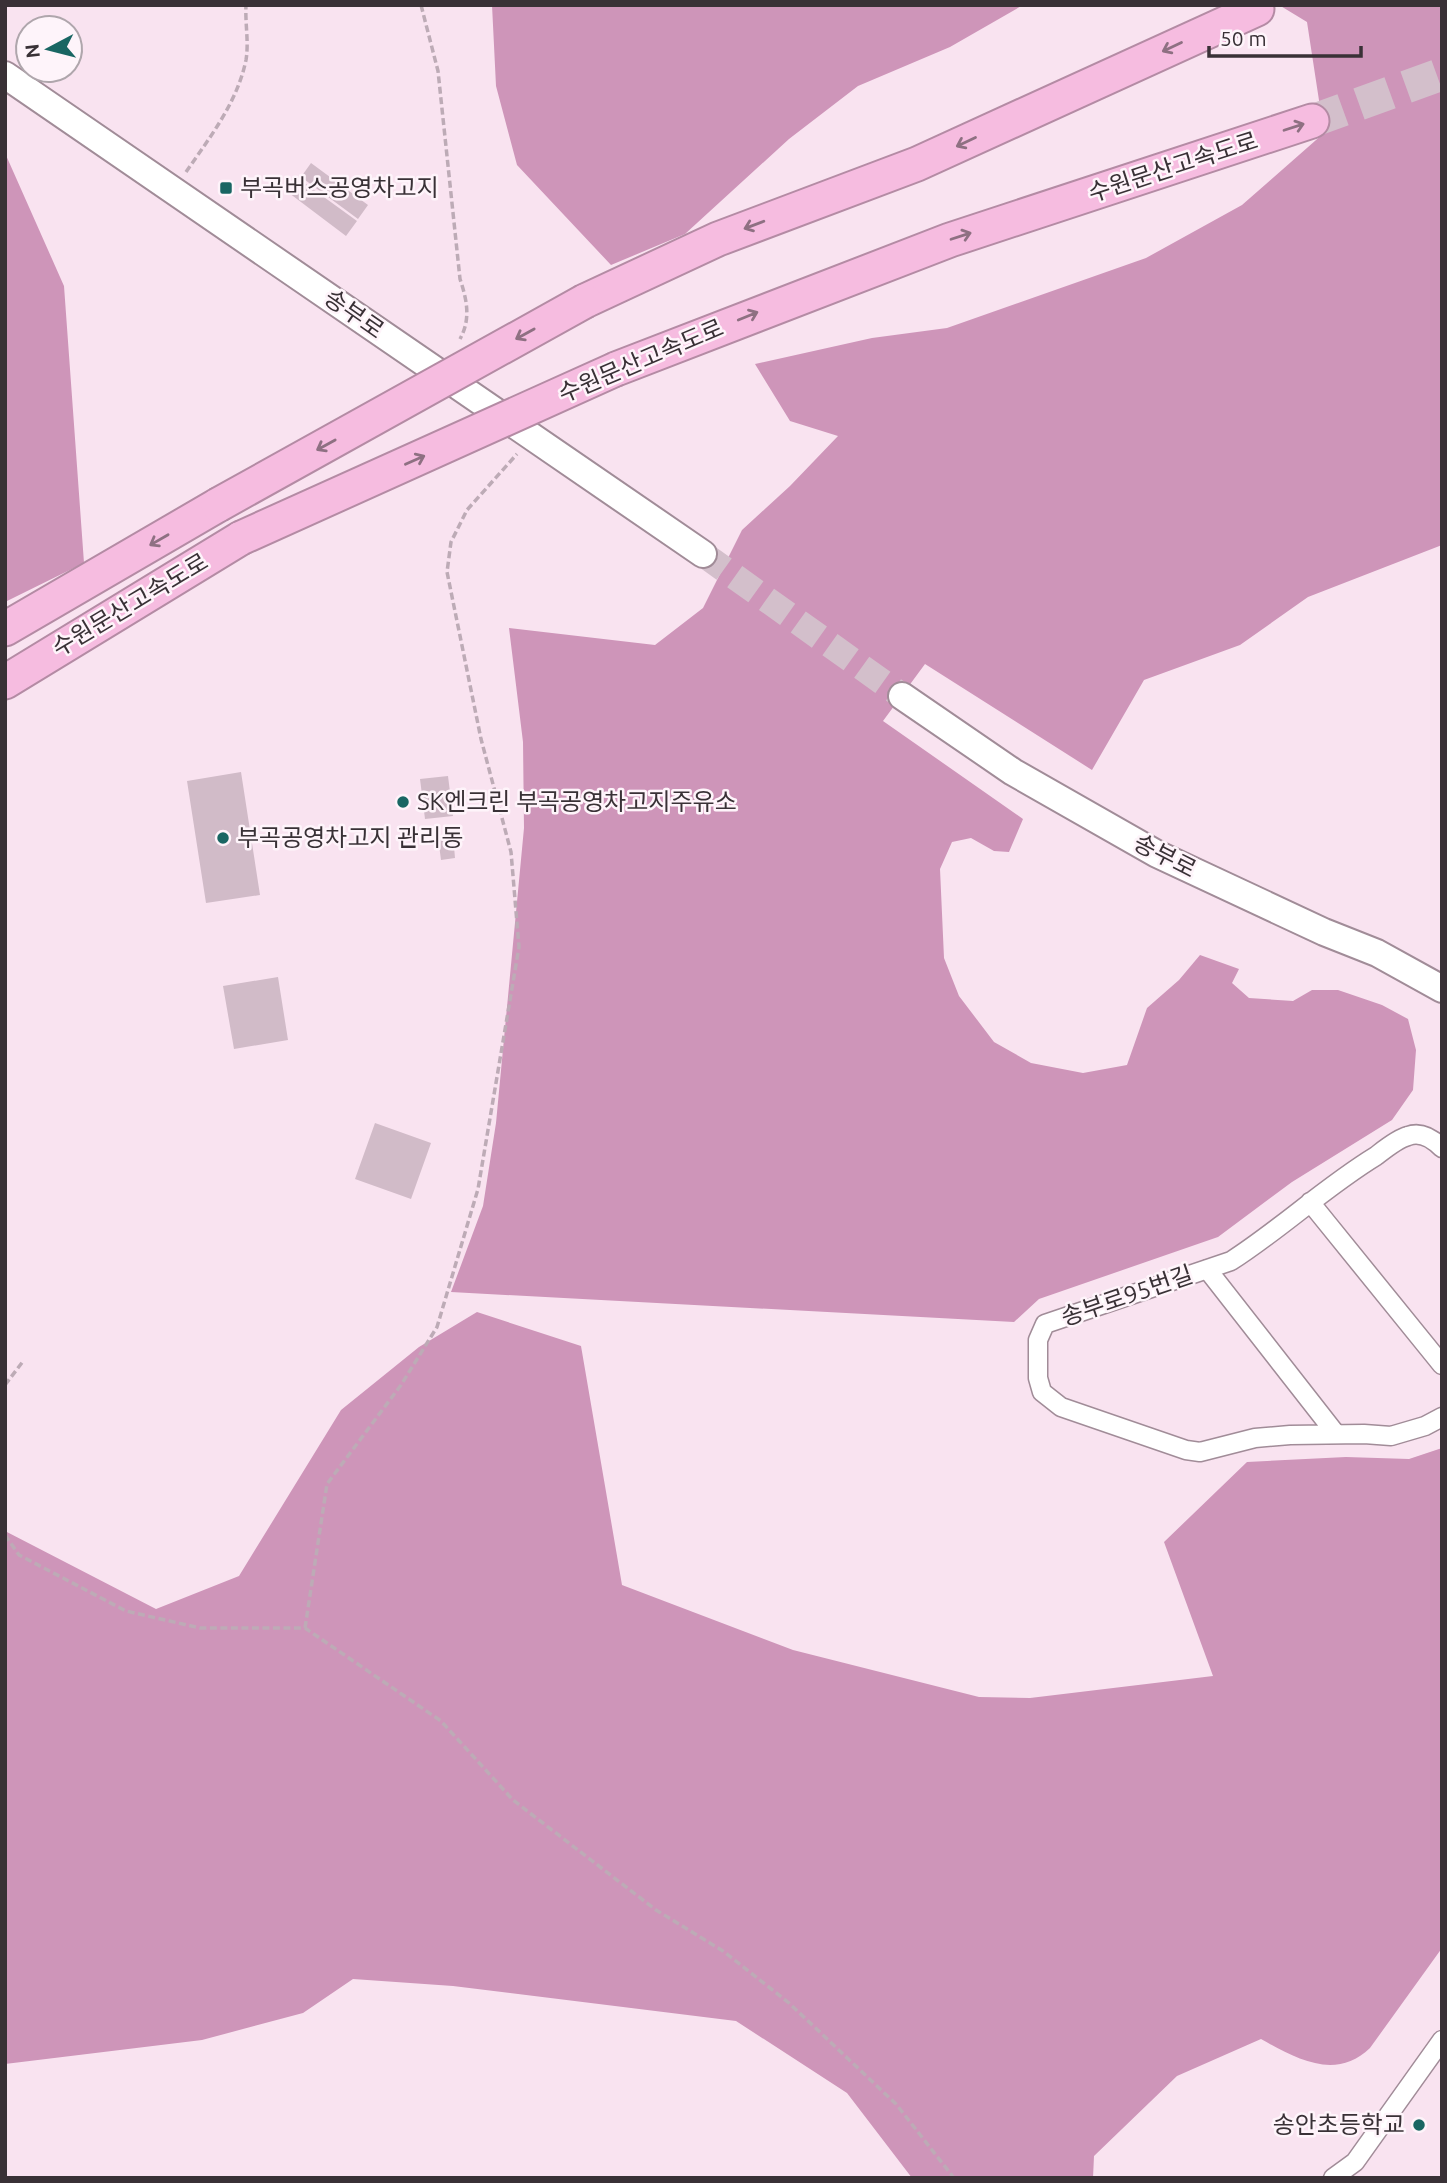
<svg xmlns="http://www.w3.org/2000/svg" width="1447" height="2183" font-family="Ubuntu,'Noto Sans KR',sans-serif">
<rect width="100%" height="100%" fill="#f9e3f0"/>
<path fill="#ce95b9" d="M492 5H1023L950 47 858 86 789 139 685 234 611 265 517 165 496 86Z
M1279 5H1442V545L1308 597 1240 645 1144 680 1092 770 925 664 883 721 1023 819 1009 852 994 851 971 838 952 842 940 869 944 958 959 996 994 1042 1031 1063 1083 1073 1127 1065 1147 1008 1179 980 1200 955 1239 969 1232 983 1249 998 1293 1001 1312 990H1338L1382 1005 1408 1019 1416 1050 1413 1090 1392 1120 1292 1182 1218 1237 1039 1299 1014 1322 451 1292 483 1206 496 1123 524 828 523 742 509 628 655 645 703 608 742 530 790 486 838 436 790 421 755 364 872 338 947 328 1146 258 1242 205 1324 133 1307 22Z
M5 153 64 286 84 563 5 602Z
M477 1312 581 1346 622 1585 793 1650 979 1697 1030 1698 1213 1676 1164 1542 1247 1462 1346 1457 1409 1459 1442 1448V1948L1370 2048C1336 2081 1296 2059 1261 2039L1177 2076 1094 2156 1093 2178H912L847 2093 736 2021 453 1986 353 1979 303 2013 202 2040 5 2064V1531L156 1609 239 1576 341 1410 419 1347Z"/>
<path fill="#d1bbc8" d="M311 163 368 205 358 219 301 177Z
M299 179 357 221 346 236 289 193Z
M241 772 260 895 206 903 187 781Z
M448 776 453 816 425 819 420 779Z
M453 835 455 858 441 860 438 837Z
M278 977 288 1040 234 1049 223 986Z
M375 1123 431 1143 411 1199 355 1179Z"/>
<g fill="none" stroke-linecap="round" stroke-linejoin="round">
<path stroke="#d3bfcb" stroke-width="26" stroke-dasharray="26 13" stroke-linecap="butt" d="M703 554 902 696"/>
<path stroke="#d3bfcb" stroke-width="33" stroke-dasharray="33 17" stroke-linecap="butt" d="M1312 121 1442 74"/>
<g stroke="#a18c98" stroke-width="21">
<path id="street" d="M1442 1148C1433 1139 1421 1131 1408 1136 1397 1139 1385 1149 1376 1156 1325 1187 1281 1229 1231 1261L1045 1324 1038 1340V1378L1042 1392 1061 1407 1186 1450 1200 1452 1255 1438 1290 1435 1364 1434 1391 1436 1425 1426 1442 1417
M1310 1202 1442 1365
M1207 1269 1336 1434
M1333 2178 1355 2162 1442 2040"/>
</g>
<g stroke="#a18c98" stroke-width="30">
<path id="secondary" d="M5 75 703 554
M902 696 1013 772 1157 854 1324 932 1377 953 1442 989"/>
</g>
<g stroke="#b48ba4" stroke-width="37">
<path id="highway" d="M585 301 718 239 917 164 1257 9
M616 369 950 240 1312 121
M5 629 218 505
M5 682 241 538"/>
</g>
<path stroke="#bdabb6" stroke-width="3.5" stroke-dasharray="7 3.5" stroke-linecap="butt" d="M421 5 438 71 460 279C467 300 471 319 460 339
M186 172C210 137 237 103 246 60 249 42 245 24 246 5
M5 1385 24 1360
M5 1535 19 1555 126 1611 200 1628H305L441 1721 513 1800 656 1910 723 1951 789 2003 896 2104 954 2178
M305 1628 327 1484 401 1385 437 1327 478 1189 519 947 511 852 481 739 447 572 451 542 467 510 517 454"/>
<use href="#street" stroke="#fff" stroke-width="18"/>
<use href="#secondary" stroke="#fff" stroke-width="26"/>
<use href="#highway" stroke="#f6bce0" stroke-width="33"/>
<g stroke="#b48ba4" stroke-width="37" stroke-linecap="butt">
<path id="highway-bridge" d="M218 505 585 301
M241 538 616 369"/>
</g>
<use href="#highway-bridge" stroke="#f6bce0" stroke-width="33"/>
</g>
<defs><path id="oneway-shaft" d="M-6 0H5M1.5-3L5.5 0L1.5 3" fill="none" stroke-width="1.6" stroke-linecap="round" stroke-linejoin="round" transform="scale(1.75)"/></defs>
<g stroke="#8e7082">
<use href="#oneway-shaft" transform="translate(1172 47) rotate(155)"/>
<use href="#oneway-shaft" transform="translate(1294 127) rotate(-18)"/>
<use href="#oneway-shaft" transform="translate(966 142) rotate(155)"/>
<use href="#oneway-shaft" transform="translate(754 225) rotate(159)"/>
<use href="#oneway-shaft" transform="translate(961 236) rotate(-18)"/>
<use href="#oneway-shaft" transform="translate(748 316) rotate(-22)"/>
<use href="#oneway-shaft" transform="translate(525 334) rotate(151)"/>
<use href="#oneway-shaft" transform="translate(326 445) rotate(151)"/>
<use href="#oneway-shaft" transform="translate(415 460) rotate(-24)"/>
<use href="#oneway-shaft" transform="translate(159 540) rotate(150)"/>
</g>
<g fill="#196663" stroke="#fef4fa" stroke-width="2.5">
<rect x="219" y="181" width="14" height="14" rx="3.5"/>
<circle cx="403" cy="802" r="7"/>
<circle cx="223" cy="838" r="7"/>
<circle cx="1419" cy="2125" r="7"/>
</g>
<g text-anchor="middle" stroke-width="5" stroke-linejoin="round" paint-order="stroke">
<g font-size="24" fill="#393136" stroke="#fef4fa">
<text transform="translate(1173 167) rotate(-18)" y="8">수원문산고속도로</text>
<text transform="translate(354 314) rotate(35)" y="8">송부로</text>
<text transform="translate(641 361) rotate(-23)" y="8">수원문산고속도로</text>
<text transform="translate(130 605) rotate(-31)" y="8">수원문산고속도로</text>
<text transform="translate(1165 856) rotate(27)" y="8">송부로</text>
<text transform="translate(1127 1296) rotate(-19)" y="8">송부로95번길</text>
</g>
<g font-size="24" fill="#393136" stroke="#fef4fa" text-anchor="start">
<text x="240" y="196">부곡버스공영차고지</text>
<text x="417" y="810">SK엔크린 부곡공영차고지주유소</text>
<text x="237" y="846">부곡공영차고지 관리동</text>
<text x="1405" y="2133" text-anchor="end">송안초등학교</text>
</g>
</g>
<rect width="1447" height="2183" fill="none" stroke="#393136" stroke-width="14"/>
<g transform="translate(49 49) rotate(263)"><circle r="33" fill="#fef4fa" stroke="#afa6ac" stroke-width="2"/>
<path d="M0-5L12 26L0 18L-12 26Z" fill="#196663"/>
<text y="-10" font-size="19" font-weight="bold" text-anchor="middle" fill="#393136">N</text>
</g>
<path d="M1209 46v10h152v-10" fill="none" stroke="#393136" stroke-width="3.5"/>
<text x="1220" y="46" font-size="21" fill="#393136" stroke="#fef4fa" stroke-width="5" paint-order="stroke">50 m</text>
</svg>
